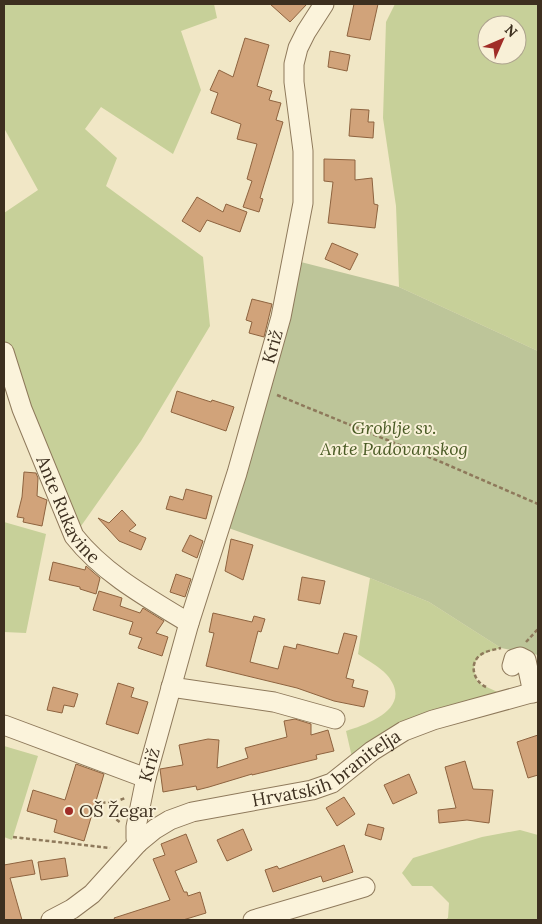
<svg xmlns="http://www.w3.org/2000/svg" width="542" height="924" font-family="Lora,serif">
<rect width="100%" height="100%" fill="#f1e7c6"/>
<path fill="#c7d099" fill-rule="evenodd" d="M4 4H214L217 18 181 31 201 90 173 154 101 107 85 129 117 158 106 186 203 257 210 326 141 441 74 536 4 352V213L38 190 4 128Z
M395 4H538V351L399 287 396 206 383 118 386 22ZM487 25H517V55H487Z
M4 522 46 534 26 633 4 632Z
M370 578 429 602 501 648C481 653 467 659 478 683L513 699 433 720 354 766 346 731C370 724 414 707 387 675 379 666 368 661 358 654Z
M4 746 38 756 12 840 4 837Z
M520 830 538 835V920H445L448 918 449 903 432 886H412L402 873 413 858 482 837Z"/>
<path fill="#bdc599" d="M293 260 399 287 538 351V655L501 648 429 602 370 578 220 525Z"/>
<path fill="#d1a37a" stroke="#8e633f" d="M270 4H307L290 22Z
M354 4H378L370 40 347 36Z
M245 38 269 45 257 86 272 91 269 100 281 103 276 120 283 122 260 198 263 199 259 212 243 207 252 181 247 179 257 144 237 139 241 124 211 113 218 93 210 90 219 70 233 77Z
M330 51 350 55 347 71 328 67Z
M351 109 369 110 368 122H374L373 138 349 136Z
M324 159 355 160V180L372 178 374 204 378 205 375 228 328 223 333 182 324 181Z
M197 197 223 212 226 204 247 212 240 232 207 220 200 232 182 221Z
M332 243 358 254 350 270 325 259Z
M252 299 272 304 264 337 249 333 252 322 246 320Z
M177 391 211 402 212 400 234 407 226 431 171 412Z
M24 472 36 473 38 478 37 496 47 500 42 526 23 522 24 518 17 517 22 497Z
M186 489 212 496 206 519 166 509 170 496 183 500Z
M122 510 136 525 129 531 146 538 141 550 119 541 98 518 109 523Z
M190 535 203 541 197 558 182 551Z
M231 539 253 545 243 580 225 571Z
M53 562 85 570 86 566 100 578 96 594 80 589V587L49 580Z
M176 574 191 579 185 597 170 592Z
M302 577 325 581 320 604 298 600Z
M99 591 122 598 120 606 140 613 143 608 164 621 156 633 168 637 162 656 138 648 142 638 129 634 133 622 93 610Z
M213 613 252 622 254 616 265 619 261 632 258 631 250 662 278 669 284 646 296 649 297 644 338 654 344 633 357 636 346 678 354 680 352 687 368 691 364 707 334 701 297 688 206 666 214 633 209 632Z
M118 683 134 688 131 697 148 702 138 734 106 724Z
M53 687 78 694 74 707 64 705 62 713 47 710Z
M295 719 311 724V735L328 730 334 751 316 755 317 759 252 775V774L209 787 197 790 196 786 163 792 160 769 183 765 179 745 208 739 219 740 217 768 248 758 245 748 287 737 284 721Z
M538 735V775L528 778 517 742Z
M465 761 473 789 493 790 489 823 467 820 439 823 438 810 456 808 445 767Z
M76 764 104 774 84 841 54 832 57 820 27 811 33 790 65 800Z
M409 774 417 793 393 804 384 785Z
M344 797 355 814 337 826 326 808Z
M368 824 384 828 381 840 365 835Z
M243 829 252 850 227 861 217 840Z
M186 834 197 862 175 871 184 892H187L188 896 200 892 206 913 183 920H115L114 918 170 900 153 859 165 855 161 844Z
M344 845 353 872 323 882 321 876 273 892 265 870 277 866 279 869Z
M65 858 68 876 41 880 38 862Z
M32 860 35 874 10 878 22 920H4V865Z"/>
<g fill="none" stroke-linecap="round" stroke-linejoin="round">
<g stroke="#8e795b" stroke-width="21">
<g id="minor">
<path id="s1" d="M4 352 22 409 74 536C104 574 148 598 189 623"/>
<path d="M512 666 514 659 520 657 526 660 533 693"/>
<path d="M171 687 274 702 335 719"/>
<path d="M4 725 146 778"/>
<path id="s2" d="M138 843 136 838V827L146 778 189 623 237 473 281 317 303 203V151L294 82V64L298 48 306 32 324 4"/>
<path id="s3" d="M51 920 72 909 92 894 138 843 155 829 170 820 192 812 312 790 332 783 372 751 404 731 433 720 538 691"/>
<path d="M253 920 365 887"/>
</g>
</g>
<path stroke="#8e795b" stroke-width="2.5" stroke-dasharray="4 2.5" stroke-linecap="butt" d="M277 395 441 462 538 504
M526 642 538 629
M486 687C475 682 469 667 478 657 484 651 493 650 501 648
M115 802 113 810V817L121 823
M95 803 115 802 125 798
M13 837 110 848"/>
<use href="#minor" stroke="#fbf3db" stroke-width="19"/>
</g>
<circle fill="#a02d27" stroke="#f8f0d7" stroke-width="2" cx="69" cy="811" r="5"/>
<g text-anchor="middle" stroke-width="4" stroke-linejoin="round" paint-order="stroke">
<g font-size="18" fill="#3d2f1f" stroke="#f8f0d7">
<text dy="6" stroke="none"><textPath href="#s2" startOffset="516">Križ</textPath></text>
<text dy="6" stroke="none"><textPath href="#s1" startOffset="171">Ante Rukavine</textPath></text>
<text dy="6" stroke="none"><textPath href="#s2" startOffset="80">Križ</textPath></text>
<text dy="6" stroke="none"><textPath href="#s3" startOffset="324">Hrvatskih branitelja</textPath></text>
</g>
<g font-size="18" font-style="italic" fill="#4a5b25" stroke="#f8f0d7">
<text x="394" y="434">Groblje sv.<tspan x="394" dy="21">Ante Padovanskog</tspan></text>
</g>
<g font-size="18" fill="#3d2f1f" stroke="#f8f0d7" text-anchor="start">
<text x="79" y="817">OŠ Žegar</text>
</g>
</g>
<rect width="542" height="924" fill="none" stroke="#3d2f1f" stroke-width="10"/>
<g transform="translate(502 40) rotate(45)"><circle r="24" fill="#f8f0d7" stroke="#ada38d"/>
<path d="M0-4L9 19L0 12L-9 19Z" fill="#a02d27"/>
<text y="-8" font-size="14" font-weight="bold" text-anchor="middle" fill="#3d2f1f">N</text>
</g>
</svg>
